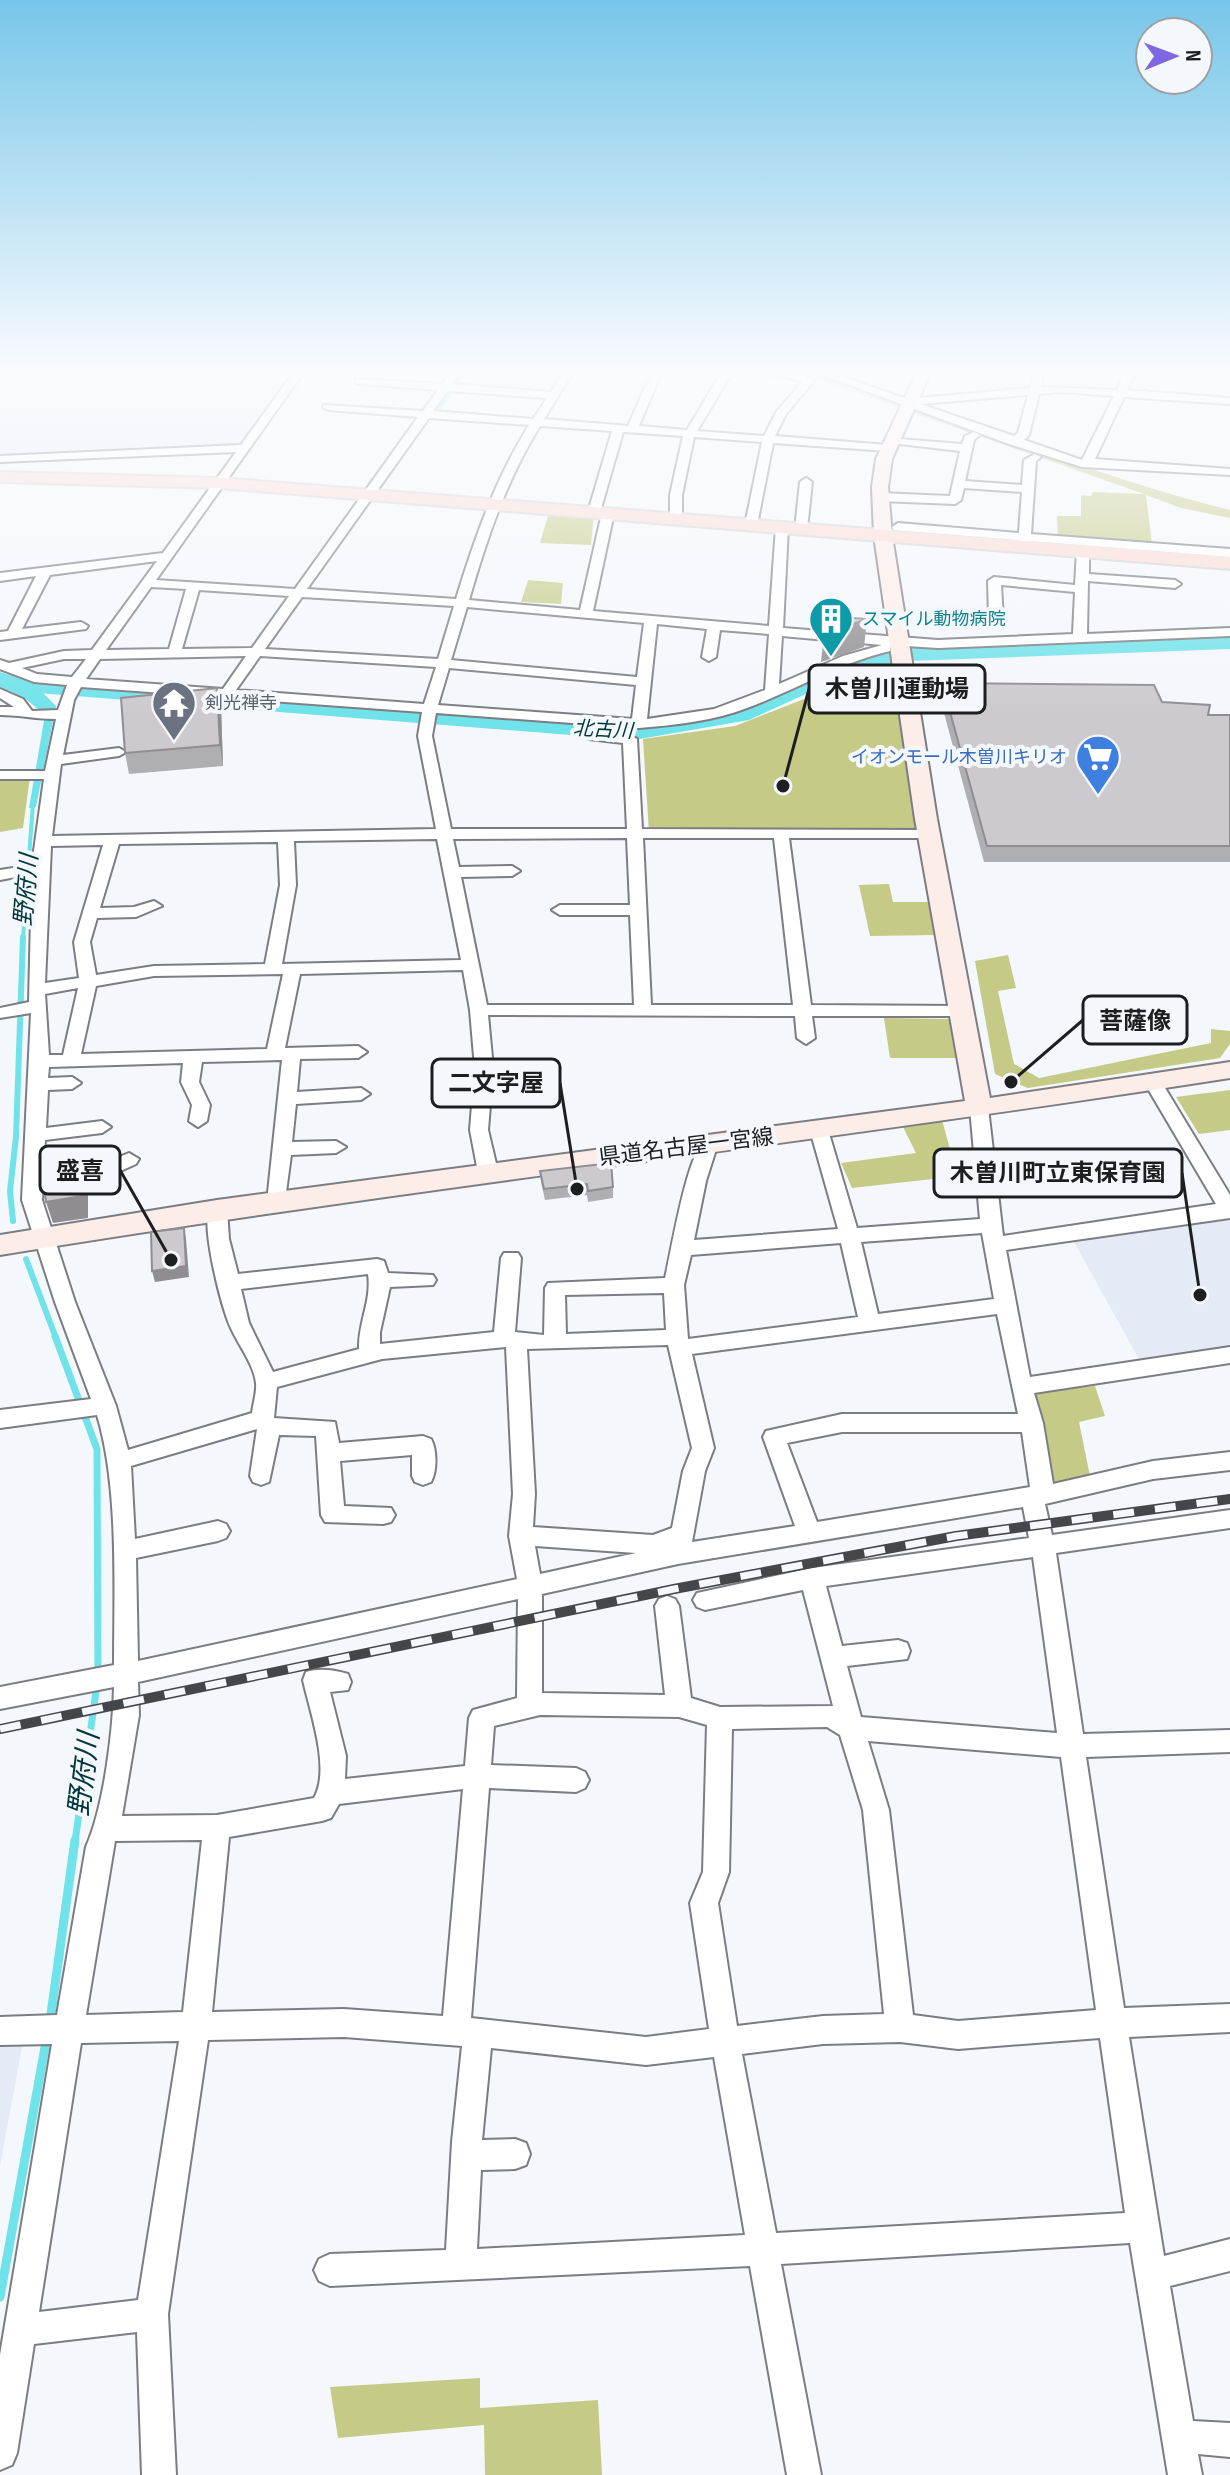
<svg xmlns="http://www.w3.org/2000/svg" width="1230" height="2475" font-family="'Sofia Sans Condensed','Noto Sans JP',sans-serif">
<rect width="100%" height="100%" fill="#f4f7fc"/>
<path fill="#e4eaf6" d="M0 369H297L242 444 0 456Z
M1230 1211V1356L1144 1368 1069 1233Z
M0 2036H24L0 2166Z"/>
<path fill="#c5cb86" d="M789 369H817C954 417 1089 475 1230 510V518L1181 508 1146 495 1152 544 1058 539 1057 516H1081V495L1091 496 1093 492 1144 494Z
M550 509 594 512 591 545 540 543Z
M528 580 563 583 561 604 521 602Z
M901 661 929 833 649 832 643 739 735 726Z
M0 777H30L23 828 0 832Z
M889 884 893 902H928L936 935 870 936 859 885Z
M1008 955 1016 988 998 991 1014 1064 1039 1078 1211 1043V1029L1230 1031V1044L1220 1058 1028 1088 995 1074 975 961Z
M884 1018 950 1019 958 1058H890Z
M1230 1090V1130L1199 1134 1176 1097Z
M942 1120 950 1149 983 1147 986 1173 852 1188 841 1163 916 1153 903 1127Z
M1095 1386 1105 1416 1079 1422 1090 1476 1041 1484 1022 1392Z
M480 2378V2408L598 2400 602 2475H485L484 2425 338 2438 330 2387Z"/>
<path fill="#6fe2ea" d="M0 672 34 683 139 690 135 696 40 690 56 706 36 807 29 808 45 715 26 699 0 686Z"/>
<g fill="none" stroke-linecap="round" stroke-linejoin="round">
<path stroke="#6fe2ea" stroke-width="4" d="M454 387 467 369
M439 409 452 390
M23 939 33 803"/>
<path stroke="#6fe2ea" stroke-width="6" d="M13 1221 10 1191 16 1137 23 937
M26 1259 56 1338"/>
<path stroke="#6fe2ea" stroke-width="7" d="M55 1336 97 1449 98 1673
M75 1842 97 1684"/>
<path stroke="#6fe2ea" stroke-width="9" d="M50 2021 75 1840
M0 2297 47 2036"/>
<path fill="#6fe2ea" fill-rule="evenodd" d="M1230 633V649L909 661 858 670 749 720 634 740 0 690V673L15 677 634 724 732 707 842 657 909 645Z"/>
<g stroke="#7b7d82" stroke-width="4">
<path id="street" d="M296 369H306L156 580 295 589 418 417 328 410 323 407 324 405 423 411 438 390 360 384 356 383V379L442 384 453 369H463L452 384 551 392 565 369H575L544 419 628 426 653 369H663L639 426 687 430 722 371 721 369C751 369 789 364 814 381L786 414 775 436 888 445 894 448 888 451 773 443 757 525 751 529 745 525 762 442 694 437 682 495V519L676 523 670 519V495L683 436 623 432 600 512 594 516 588 512 612 431 540 426C506 481 487 538 469 600L580 610 602 513 608 509 614 513 593 611 769 626 776 527 782 523 788 527 783 628 938 640 1073 634 1075 592 1001 585 1003 619 996 623 989 619 988 581 994 577 1075 585 1077 551 1083 547 1089 551V574L1175 580 1181 584 1175 588 1088 581 1087 634 1230 628V636L938 648 890 645V651C839 663 796 690 747 708 713 721 676 725 639 728L436 713 432 736 451 829H627L623 743 589 739V733L594 732 630 735 637 739 642 829 935 830V836L929 838H789L811 1005 959 1006 968 1011 959 1016H812L815 1038 806 1044 797 1038 795 1016 488 1015 493 1068 488 1130 498 1172 488 1179 478 1172 470 1130 475 1068 470 1010 463 970 300 974 285 1048 358 1046 367 1052 358 1058 300 1059 297 1092 361 1088 370 1094 361 1100 296 1104 292 1142 336 1141 346 1147 336 1153 291 1155 284 1207 277 1209 267 1202 282 1060 202 1062 199 1082 210 1105 207 1121 198 1127 189 1121 192 1105 181 1082 183 1063 49 1067 48 1078 72 1077 81 1083 72 1089 48 1090 46 1128 102 1121 111 1127 102 1133 45 1140 42 1200 75 1302 116 1406 128 1450 252 1413C253 1404 257 1392 256 1383 254 1364 237 1343 230 1326 221 1305 200 1224 210 1205L217 1203 227 1210 229 1239 238 1274 377 1259 384 1261 388 1273 433 1275 436 1280 433 1285 390 1287 380 1332V1344L494 1332 501 1258 504 1253H518L521 1258 515 1332 544 1335 545 1288 548 1283 665 1278C671 1254 688 1143 709 1137L718 1143 706 1181 694 1240 838 1229 810 1130 819 1124 828 1130 857 1228 980 1219 970 1108 979 1102 988 1108 1003 1236 1216 1204 1144 1082 1147 1078H1159L1230 1195V1218L1006 1250 1030 1377 1230 1347V1363L1034 1393 1043 1423 1053 1484 1153 1461 1230 1452V1470L1153 1479 1045 1504 1052 1535 1230 1510V1528L1056 1553 1083 1734 1230 1730V1752L1086 1757 1124 2008 1230 2004V2032L1129 2037 1164 2256 1230 2239V2271L1170 2286 1193 2421 1230 2423V2457L1198 2454 1202 2475H1168L1130 2243 781 2264 821 2475H787L750 2266 330 2286 319 2281 314 2270 319 2259 330 2254 446 2250 452 2142 462 2046 344 2037 208 2040 168 2314 176 2475H142L137 2332 34 2344 17 2453 12 2465 0 2470V2355L52 2044 0 2045V2017L57 2015 86 1847C104 1806 113 1732 114 1687L0 1709V1687L114 1665C114 1589 119 1487 97 1415L0 1428V1410L91 1399 55 1302 22 1200 31 1013 0 1018V1008L29 1002 32 874 0 880V870L32 865 44 779H0V771H45L56 719C35 719 20 715 0 715V707H14L0 698V689L23 699 32 711 58 710 67 685 34 682 0 669V660L9 663 64 651 92 650 157 561 50 575 22 629 81 622 88 626 86 629 0 640V632L8 631 36 576 0 581V573L163 553 236 452 0 462V456L241 445ZM732 373 783 376 802 382 777 411 764 436 697 431ZM448 391 547 398 533 419 433 411ZM429 418 529 425C495 480 475 537 456 599L307 589ZM151 587 186 589 169 649 106 650ZM199 590 289 596 252 648 182 649ZM302 597 454 606 438 659 265 649ZM467 607 644 623 637 677 451 660ZM657 624 707 629 702 657 709 661 716 657 720 630 769 634 765 690 714 709 647 719ZM782 636 882 645 843 656 779 684ZM246 656 223 689 86 679 100 659ZM260 656 436 667 424 704 236 690ZM64 659H86L72 677 37 674 22 668ZM449 668 636 685 632 719 438 705ZM81 687 422 712 418 736 436 829 52 836 61 764 119 756 126 752 119 748 63 755 74 700ZM627 838 630 905H560L552 910 560 915H630L634 1005H487L461 877 512 876 520 871 512 866 459 867 453 839ZM643 838H774L793 1005H651ZM437 839 461 960 282 964 296 885 294 841ZM278 842 280 885 265 964 154 966 96 975 90 942 97 918 136 917 162 906 154 901 134 907 100 908 119 844ZM103 845 74 942 79 978 45 983 51 846ZM283 974 267 1049 81 1054 96 986 154 976ZM78 988 63 1055H49L45 994ZM982 1233 994 1299 878 1314 861 1242ZM841 1243 858 1317 688 1339 684 1285 691 1255ZM368 1274C372 1301 358 1322 359 1349L273 1372 249 1323 241 1289ZM664 1293 666 1330 566 1334 565 1295ZM997 1314 1018 1414H842L766 1431 763 1437 795 1526 692 1542 705 1471 714 1448 692 1354ZM668 1345 692 1448 683 1471 672 1528 653 1535 533 1527 535 1494 527 1349ZM506 1347 513 1494 509 1536 517 1579 138 1661 136 1558 218 1541 226 1538 230 1531 226 1524 218 1521 135 1539 131 1466 257 1429 250 1476 253 1482 261 1485 269 1482 279 1435 316 1436 321 1515 325 1522 383 1524 391 1522 395 1515 391 1508 344 1506 340 1461 412 1455V1476L415 1482 423 1485 431 1482C437 1471 437 1450 431 1439L423 1436 339 1443 335 1422 274 1418 277 1387 382 1359ZM842 1432H1022L1030 1487 817 1522 787 1443ZM1023 1507 1029 1538 812 1568 697 1593 693 1600 697 1607 705 1610 803 1590 833 1706 720 1707 691 1698 679 1606 675 1599 667 1596 659 1599 655 1606 665 1695 542 1693V1594L678 1564ZM535 1546 636 1553 540 1574ZM1033 1557 1057 1733 861 1717 847 1666 907 1659 910 1651 907 1643 898 1640 842 1646 826 1586ZM518 1599 517 1698 473 1710 469 1718 465 1766 345 1779 346 1756 330 1692 348 1690 351 1682 348 1674C335 1670 319 1668 306 1672L303 1680C310 1712 331 1769 314 1798L217 1815 122 1816 139 1715 138 1682ZM540 1715 679 1717 707 1725 703 1872 690 1903 709 2029 646 2037 471 2018 489 1788 576 1792 585 1788 589 1780 585 1772 576 1768 491 1765 494 1726ZM827 1727 840 1735 863 1810 884 2014 823 2016 737 2026 718 1903 729 1872 732 1729ZM868 1741 1061 1757 1096 2010 958 2021 913 2015 889 1810ZM463 1789 443 2016 344 2009 212 2012 229 1837 322 1821 331 1818 339 1804ZM202 1840 183 2012 86 2015 115 1841ZM1100 2038 1125 2213 776 2233 742 2054 823 2044 900 2042 958 2049ZM179 2041 138 2300 39 2312 81 2043ZM491 2048 646 2065 714 2057 745 2235 477 2249 481 2170 515 2169 526 2165 530 2154 526 2143 515 2139 482 2140Z
M1035 369H1045L1041 387 1117 390 1127 369H1137L1127 390 1230 398V404L1124 397 1095 459 1230 469V475L1082 467 1009 444 820 374 829 372 907 399 1030 388ZM1062 392 1114 396 1082 460 1024 440 1029 435 1039 394ZM1028 395 1018 433 1014 436 920 404Z
M974 432 980 435 974 440 965 481 1022 485 1024 460 1035 454 1041 457 1036 461 1031 534 1230 549V557L1031 541 1028 549 1024 550 1018 546V540L894 530 892 527 898 523 1019 533 1022 492 964 488 961 500 955 504 880 501 874 497 880 493 950 496 960 451 891 443 887 442V438L962 444 965 436Z
M806 478 812 482 807 529 801 533 795 529 800 482Z
M129 1153 139 1159 136 1164 94 1183 58 1190 48 1183 51 1178 83 1172Z"/>
</g>
<g stroke="#7b7d82" stroke-width="4">
<path id="secondary" d="M918 369H932L892 459 888 487 892 536 937 819 990 1098 1230 1062V1078C821 1142 409 1188 0 1255V1235L217 1200 965 1101 915 819 874 536 872 487 876 459Z"/>
</g>
<g stroke="#d2d2d2" stroke-width="4">
<path id="primary" d="M0 472 220 478 1230 557V569L220 488 0 482Z"/>
</g>
<use href="#street" fill="#fff" fill-rule="evenodd"/>
<use href="#secondary" fill="#fdede8" fill-rule="evenodd"/>
<use href="#primary" fill="#fbdad1" fill-rule="evenodd"/>
<g stroke="#454649" stroke-width="10">
<path id="rail" d="M0 1729 674 1589 956 1536 1230 1499"/>
</g>
<use href="#rail" stroke="#f4f7fc" stroke-width="7" stroke-dasharray="21" stroke-linecap="butt"/>
</g>
<path fill="#afaeb2" d="M942 683 1162 702 1208 715H1230V862H984L940 698Z
M221 707 223 766 129 774 125 753Z
M540 1171 613 1187V1198L588 1202 587 1195 545 1200 541 1182Z"/>
<path fill="#8f8d91" d="M867 619 864 647 821 662 824 634Z
M217 688 221 707 223 766 220 745Z
M82 1166 88 1187V1218L53 1223 46 1202Z
M184 1228 186 1239 189 1277 155 1282 152 1271Z"/>
<path fill="#cccacf" stroke="#8f8d91" stroke-width="2" d="M827 616 867 619 824 634Z
M942 683 1154 685 1162 702 1210 705 1208 715H1230V846H987Z
M217 688 220 745 125 753 121 698Z
M611 1163 613 1187 588 1191 587 1184 544 1189 540 1171Z
M82 1166V1196L46 1202 42 1172Z
M184 1228 186 1266 152 1271 151 1232Z"/>
<linearGradient id="sky" x2="0" y2="1"><stop stop-color="#77c6e9"/><stop offset="0.52" stop-color="#fafbfe"/><stop offset="1" stop-color="#fafbfe" stop-opacity="0"/></linearGradient>
<rect width="1230" height="715" fill="url(#sky)"/>
<defs>
<g id="building-pin" transform="scale(2.3)"><path d="M0 17L-7.5 6A9.5 9.5 0 1 1 7.5 6Z" fill="#0f9aa8" stroke="#f4f7fc"/><path d="M-4-6H4V6H1V3H-1V6H-4ZM-2.5-4.3h1.7v1.8h-1.7ZM.8-4.3h1.7v1.8H.8ZM-2.5-1h1.7V.8h-1.7ZM.8-1h1.7V.8H.8Z" fill="#fff"/></g>
<g id="temple-pin" transform="scale(2.3)"><path d="M0 17L-7.5 6A9.5 9.5 0 1 1 7.5 6Z" fill="#6b7280" stroke="#f4f7fc"/><path d="M0-6L5-2H3V0L6.5 2.5H4V6H1.5V3h-3V6H-4V2.5H-6.5L-3 0V-2H-5Z" fill="#fff"/></g>
<g id="supermarket-pin" transform="scale(2.3)"><path d="M0 17L-7.5 6A9.5 9.5 0 1 1 7.5 6Z" fill="#3f7fe0" stroke="#f4f7fc"/><path d="M-6-5.5h2.5l.6 2H6L4.5 2H-2.5L-4.4-4H-6ZM-1.5 3.2a1.3 1.3 0 1 0 .1 0ZM3 3.2a1.3 1.3 0 1 0 .1 0Z" fill="#fff"/></g>
</defs>
<g fill-rule="evenodd">
<use href="#building-pin" x="831" y="619"/>
<use href="#temple-pin" x="174" y="703"/>
<use href="#supermarket-pin" x="1098" y="757"/>
</g>
<g text-anchor="middle" stroke-width="8" stroke-linejoin="round" paint-order="stroke">
<g font-size="18" fill="#0d838f" stroke="#f4f7fc" text-anchor="start">
<text x="862" y="625">スマイル動物病院</text>
</g>
<g font-size="18" fill="#5b616d" stroke="#f4f7fc" text-anchor="start">
<text x="205" y="709">剣光禅寺</text>
</g>
<g font-size="18" fill="#366cbe" stroke="#f4f7fc" text-anchor="end">
<text x="1067" y="763">イオンモール木曽川キリオ</text>
</g>
<g font-size="20" font-style="italic" fill="#00373b" stroke="#f4f7fc">
<text transform="translate(603 729) rotate(3)" y="7">北古川</text>
</g>
<g font-size="22" fill="#1d1e20" stroke="#f4f7fc">
<text transform="translate(686 1146) rotate(-7)" y="8">県道名古屋一宮線</text>
</g>
<g font-size="24" font-style="italic" fill="#00373b" stroke="#f4f7fc">
<text transform="translate(26 890) rotate(-85)" y="8">野府川</text>
</g>
<g font-size="28" font-style="italic" fill="#00373b" stroke="#f4f7fc">
<text transform="translate(83 1774) rotate(-83)" y="10">野府川</text>
</g>
</g>
<path fill="none" stroke="#1d1e20" stroke-width="3" d="M783 786L809 689M1011 1082L1083 1020M577 1189L560 1083M171 1260L120 1170M1200 1295L1182 1173"/>
<g fill="#1d1e20" stroke="#f4f7fc" stroke-width="3">
<circle cx="783" cy="786" r="8"/>
<circle cx="1011" cy="1082" r="8"/>
<circle cx="577" cy="1189" r="8"/>
<circle cx="171" cy="1260" r="8"/>
<circle cx="1200" cy="1295" r="8"/>
</g>
<g fill="#f4f7fc" stroke="#1d1e20" stroke-width="3">
<rect x="809" y="665" width="176" height="48" rx="8"/>
<rect x="1083" y="996" width="104" height="48" rx="8"/>
<rect x="432" y="1059" width="128" height="48" rx="8"/>
<rect x="40" y="1146" width="80" height="48" rx="8"/>
<rect x="934" y="1149" width="248" height="48" rx="8"/>
</g>
<g font-size="24" text-anchor="middle" font-weight="bold" fill="#1d1e20">
<text x="897" y="697">木曽川運動場</text>
<text x="1135" y="1029">菩薩像</text>
<text x="496" y="1091">二文字屋</text>
<text x="80" y="1179">盛喜</text>
<text x="1058" y="1181">木曽川町立東保育園</text>
</g>
<g transform="translate(1174 56) rotate(89)"><circle r="38" fill="#f4f7fc" stroke="#9ea0a4" stroke-width="2"/>
<path d="M0-6L14 30L0 20L-14 30Z" fill="#7f67e2"/>
<text y="-12" font-size="22" font-weight="bold" text-anchor="middle" fill="#1d1e20">N</text>
</g>
</svg>
